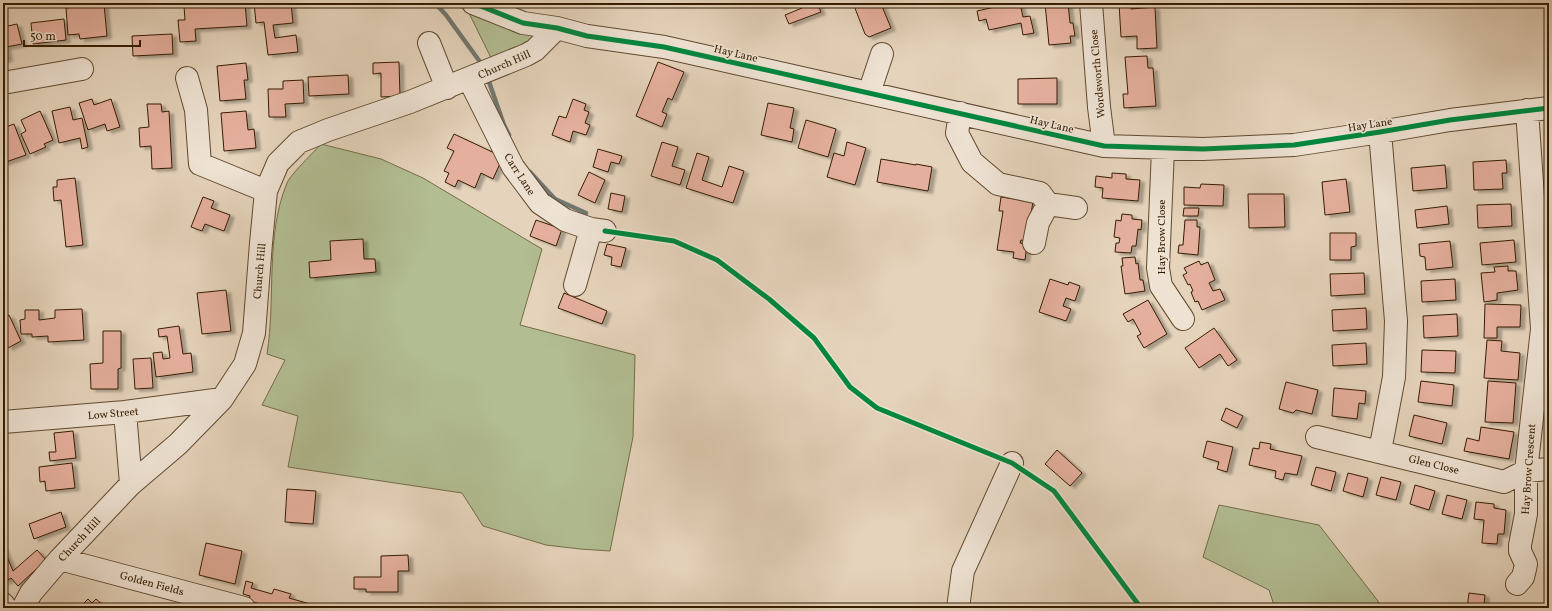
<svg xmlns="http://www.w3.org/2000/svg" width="1552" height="611" font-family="Vollkorn,serif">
<defs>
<filter id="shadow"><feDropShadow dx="4.5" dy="2.5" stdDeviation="1" flood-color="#0004"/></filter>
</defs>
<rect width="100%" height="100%" fill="#e5d3bb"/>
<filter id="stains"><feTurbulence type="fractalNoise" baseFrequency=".005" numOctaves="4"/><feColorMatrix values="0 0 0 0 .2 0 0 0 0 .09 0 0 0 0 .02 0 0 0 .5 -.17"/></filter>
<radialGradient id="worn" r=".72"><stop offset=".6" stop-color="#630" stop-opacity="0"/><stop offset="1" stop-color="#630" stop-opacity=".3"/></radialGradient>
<path fill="#b2bd92" stroke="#746d49" d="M464 3 557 28 496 68Z
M321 144 381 159 423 178 542 249 520 325 635 355 633 437 610 551 580 549 546 545 483 526 462 493 288 467 298 416 262 405 285 360 267 354C276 298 265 236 287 183 290 175 314 152 321 144Z
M1219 505 1319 525 1378 601 1380 608H1275L1269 590 1203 557Z"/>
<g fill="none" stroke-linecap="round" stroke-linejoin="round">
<path stroke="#727871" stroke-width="4.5" d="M435 3 446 15 483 66
M487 76 504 125 509 135
M530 172 555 199 586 213"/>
</g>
<path fill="#e5af9d" stroke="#351d00" filter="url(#shadow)" d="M232 3H245L247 26 195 29 196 41 180 42 178 20H185L184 6Z
M254 3H291L293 23 273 25 275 38 296 35 298 52 268 55 264 22 256 23Z
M778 3H789L780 7Z
M800 3H817L821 12 789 24 785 15 802 8Z
M853 3H885L881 4 891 28 869 37 865 34Z
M994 3H1020L1023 17 1030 16 1034 33 1023 35 1021 23 989 30 986 19 979 21 977 11 995 7Z
M1045 3H1068L1070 23H1073L1075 36H1070L1071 43 1049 45Z
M1119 3H1131V9L1155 7 1157 48 1137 49V36L1121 37Z
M104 4 107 36 80 39 79 34 68 35 66 8Z
M64 19 66 40 33 44 31 23Z
M17 24 22 44 6 47 8 59 3 60V27Z
M172 34 173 54 133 56 132 36Z
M1147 56 1148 68H1153L1156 106 1124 108 1123 94H1128L1125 57Z
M399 62 400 96 381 97V73L373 74V63Z
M658 62 684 72 672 100 668 98 662 112 667 114 662 127 636 116Z
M246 63 248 80H244L246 99 220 101 217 66Z
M348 75 349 94 309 96 308 77Z
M1057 78V104H1018V79Z
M303 80 304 103 285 104 286 117H269L268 89H283V81Z
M92 99 94 105 111 99 120 127 107 131 105 124 88 130 79 103Z
M573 99 586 104 584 110 589 112 585 123 590 125 586 135 573 131 570 142 552 135 559 116 566 118Z
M768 103 794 108 790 128 794 129 792 142 761 135Z
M147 104H161L162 112 169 111 172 168 152 169 151 146 140 147 139 128 149 127Z
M70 107 73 120 82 118 88 147 82 149 80 138 59 143 52 111Z
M40 111 53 140 44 144 46 147 30 154 21 134 26 131 21 120Z
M246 111 248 130 254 129 256 148 224 151 221 113Z
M806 120 836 129 828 157 798 148Z
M14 124 26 155 3 163V128Z
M454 134 503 157 493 179 481 173 475 188 458 180 455 187 445 182 449 173 444 171 454 151 447 148Z
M662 142 678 147 672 166 685 170 680 185 651 176Z
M847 142 866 148 855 185 827 177 834 153 844 156Z
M598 149 622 156 619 164 611 162 608 172 593 167Z
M697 153 709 157 702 180 722 187 729 166 744 171 733 203 686 188Z
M881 159 916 165V164L932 167 928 191 877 182Z
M1506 160 1507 173H1502L1503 189 1474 190 1473 162Z
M1445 165 1447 188 1413 191 1411 168Z
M589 172 605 180 595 203 578 195Z
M1112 173 1126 174V179L1140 180 1138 201 1102 198 1103 188 1095 187 1096 176 1112 178Z
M75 178 83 245 66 247 61 200 54 201 53 187H57V180Z
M1346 179 1350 212 1325 215 1322 182Z
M1201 184 1224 185 1223 206 1184 205V187L1200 188Z
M611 193 625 196 622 212 608 209Z
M1248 194H1284L1285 227 1249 228Z
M203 197 214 201 211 208 230 215 224 231 205 224 202 231 191 227Z
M1001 197 1033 202 1026 241 1021 240 1020 243 1027 244 1025 260 1013 258 1014 252 997 250 1003 211H999Z
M1511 204 1512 226 1478 228 1477 205Z
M1447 206 1449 224 1417 228 1415 210Z
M1184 208H1199L1198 216H1183Z
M1122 214 1132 215V219L1142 220 1141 230 1138 229 1136 246H1132L1131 253 1115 252 1116 243H1119L1120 238 1114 237 1116 220 1121 221Z
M536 220 562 229 556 246 530 236Z
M1185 220H1197V227H1200L1198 255 1178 253 1179 245H1183Z
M1330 233H1356V246L1351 247V260H1330Z
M363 239 364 259H375L376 272 310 278 309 262 331 260 330 241Z
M1514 240 1516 262 1482 265 1480 243Z
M1450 241 1453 267 1426 270 1425 257 1420 256 1419 244Z
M607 244 626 248 621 267 611 265 612 257 604 255Z
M1135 257 1136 264 1138 263 1140 280H1143L1145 291 1125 294 1121 266H1123L1122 258Z
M1199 261 1201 265 1208 262 1215 280 1209 283 1213 291 1220 289 1225 300 1202 310 1198 301 1195 302 1191 292 1193 291 1190 284 1188 285 1183 275 1187 273 1184 268Z
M1508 266V271H1516L1518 290 1497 293V300L1484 302 1481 273 1495 272 1494 267Z
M1364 273 1365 294 1331 296 1330 274Z
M1050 279 1068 285 1069 282 1080 286 1075 301 1066 298 1063 306 1071 309 1066 321 1039 312Z
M1455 279 1456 300 1422 302 1421 281Z
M226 290 231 331 202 334 197 293Z
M564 293 607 311 602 324 558 308Z
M1148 300 1167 334 1144 348 1137 336 1141 334 1133 319 1128 322 1123 314Z
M1485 304 1521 305 1520 327H1497V338H1484Z
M1366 308 1367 329 1333 331 1332 310Z
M82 309 84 340 48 342V336L32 337V334H21L20 320 25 319V310H39V320L55 318V310Z
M1457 314 1458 336 1424 338 1423 316Z
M9 315 21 341 8 348 3 337V318Z
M179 326 183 354 191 353 193 372 156 377 153 353 162 352 163 359 170 358 167 336 159 337 158 329Z
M1214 328 1237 360 1228 366 1220 354 1199 368 1185 348Z
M103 331H121V368L118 369V389H91L90 364 103 363Z
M1487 340 1502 341 1501 351 1520 353 1518 380 1484 378Z
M1366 343 1367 364 1333 366 1332 345Z
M1422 350 1456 351 1455 373 1421 372Z
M151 358 153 388 135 389 133 359Z
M1421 381 1454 385 1452 406 1418 402Z
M1488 381 1516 383 1513 423 1485 422Z
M1286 382 1318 390 1312 414 1296 410 1293 413 1279 409Z
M1334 388 1366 391 1365 404 1359 403 1357 419 1332 416Z
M1226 408 1243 416 1237 428 1221 420Z
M1414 415 1447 423 1442 444 1409 436Z
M1481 427 1514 432 1509 459 1464 451 1467 438 1479 441Z
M73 431 76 458 50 461 49 452H56L54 433Z
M1207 441 1233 447 1227 472 1217 469 1219 462 1203 457Z
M1260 442 1271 444 1270 449 1302 456 1297 475 1285 473 1283 480 1275 478 1276 471 1249 465 1253 448 1259 449Z
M1057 450 1082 473 1070 486 1045 464Z
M72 463 75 488 46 491 45 481 40 482 39 467Z
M1316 467 1336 472 1331 491 1311 485Z
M1348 473 1368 478 1363 497 1343 491Z
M1381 477 1401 482 1396 500 1376 495Z
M1415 485 1435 491 1429 510 1410 504Z
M287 489 316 491 313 524 285 522Z
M1447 495 1467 500 1462 519 1442 514Z
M1476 502 1494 504V508L1506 510 1504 534H1498L1497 544 1482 543 1484 520 1474 519Z
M1548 510H1549V532H1547Z
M61 512 66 527 34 539 29 524Z
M206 543 242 551 235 584 199 575Z
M3 547 13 571 37 550 46 560 18 586 11 578 5 582 3 578Z
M408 555 409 571H398V592H366V589H354V577H381V556Z
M246 581 253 583 251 588 272 594 274 589 291 594 289 598 310 604 309 608H275L249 601 250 596 243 594Z
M1469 593 1485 595 1484 605 1503 607V608H1467Z
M88 599 92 603 96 599 106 608H79Z"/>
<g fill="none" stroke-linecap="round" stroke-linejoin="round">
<g stroke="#614a2f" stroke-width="24">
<path id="minor" d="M473 3 523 23 557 28 587 36 664 47 1104 146 1203 149 1294 145 1380 132 1450 120 1549 108
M1091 3 1099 107 1104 146
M429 43 447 88
M187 78 196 110 200 164 266 191
M469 79 513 167 540 203 565 220 591 229 605 231
M3 83 82 69
M869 93 882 54
M960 113 957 133 972 162 998 184 1040 193 1048 204 1038 223 1034 243
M1163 149 1158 268 1161 286 1183 319
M1048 204 1076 208
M575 285 591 229
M125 412 131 484
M3 422 125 412 222 399
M1317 437 1504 482 1526 471 1549 469
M1380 451 1394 377 1396 321 1380 132
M60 559 244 608
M1517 584 1523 577 1525 569 1526 564 1520 551V545L1526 514V471L1542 329 1527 110
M3 604 6 608
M23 608 31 593 60 559 131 484 178 444 222 399 245 364 254 333 261 243 266 191 278 163 299 142 328 130 410 102 526 55 535 50 557 28
M958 608 963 571 1012 463"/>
</g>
<use href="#minor" stroke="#eee2d3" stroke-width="22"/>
<g stroke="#eee2d3" stroke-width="8">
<path id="cycleway" d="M473 3 523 23 557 28 587 36 664 47 1104 146 1203 149 1294 145 1380 132 1450 120 1549 108
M605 231 674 241 717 260 769 299 814 338 850 387 877 408 1012 463 1054 491 1141 608"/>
</g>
<use href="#cycleway" stroke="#00873e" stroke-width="5"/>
</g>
<g text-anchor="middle" stroke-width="3.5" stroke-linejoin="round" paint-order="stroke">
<g font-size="11" fill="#351d00" stroke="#eee2d3">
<text transform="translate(736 53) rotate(13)" y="4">Hay Lane</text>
<text transform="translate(504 64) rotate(-24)" y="4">Church Hill</text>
<text transform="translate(1097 74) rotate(-95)" y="4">Wordsworth Close</text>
<text transform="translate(1052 124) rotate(13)" y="4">Hay Lane</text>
<text transform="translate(1370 124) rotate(-9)" y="4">Hay Lane</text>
<text transform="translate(520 174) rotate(57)" y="4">Carr Lane</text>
<text transform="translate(1161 237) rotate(-90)" y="4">Hay Brow Close</text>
<text transform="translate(259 271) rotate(-85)" y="4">Church Hill</text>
<text transform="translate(113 413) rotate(-5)" y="4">Low Street</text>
<text transform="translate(1434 464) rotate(14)" y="4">Glen Close</text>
<text transform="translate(1528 469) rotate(-86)" y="4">Hay Brow Crescent</text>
<text transform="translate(79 539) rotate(-47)" y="4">Church Hill</text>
<text transform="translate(152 583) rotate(15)" y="4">Golden Fields</text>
</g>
</g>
<rect width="1552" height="611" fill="none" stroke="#e5d3bb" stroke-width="16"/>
<rect x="4" y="4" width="1544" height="603" fill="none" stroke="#351d00" stroke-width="2"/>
<rect x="8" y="8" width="1536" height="595" fill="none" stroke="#351d00"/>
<path d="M24 40v6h116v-6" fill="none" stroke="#351d00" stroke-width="2"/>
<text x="30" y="40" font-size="12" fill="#351d00" stroke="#eee2d3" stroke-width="3" paint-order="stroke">50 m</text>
<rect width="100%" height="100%" filter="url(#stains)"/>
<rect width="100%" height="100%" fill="url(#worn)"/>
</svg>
